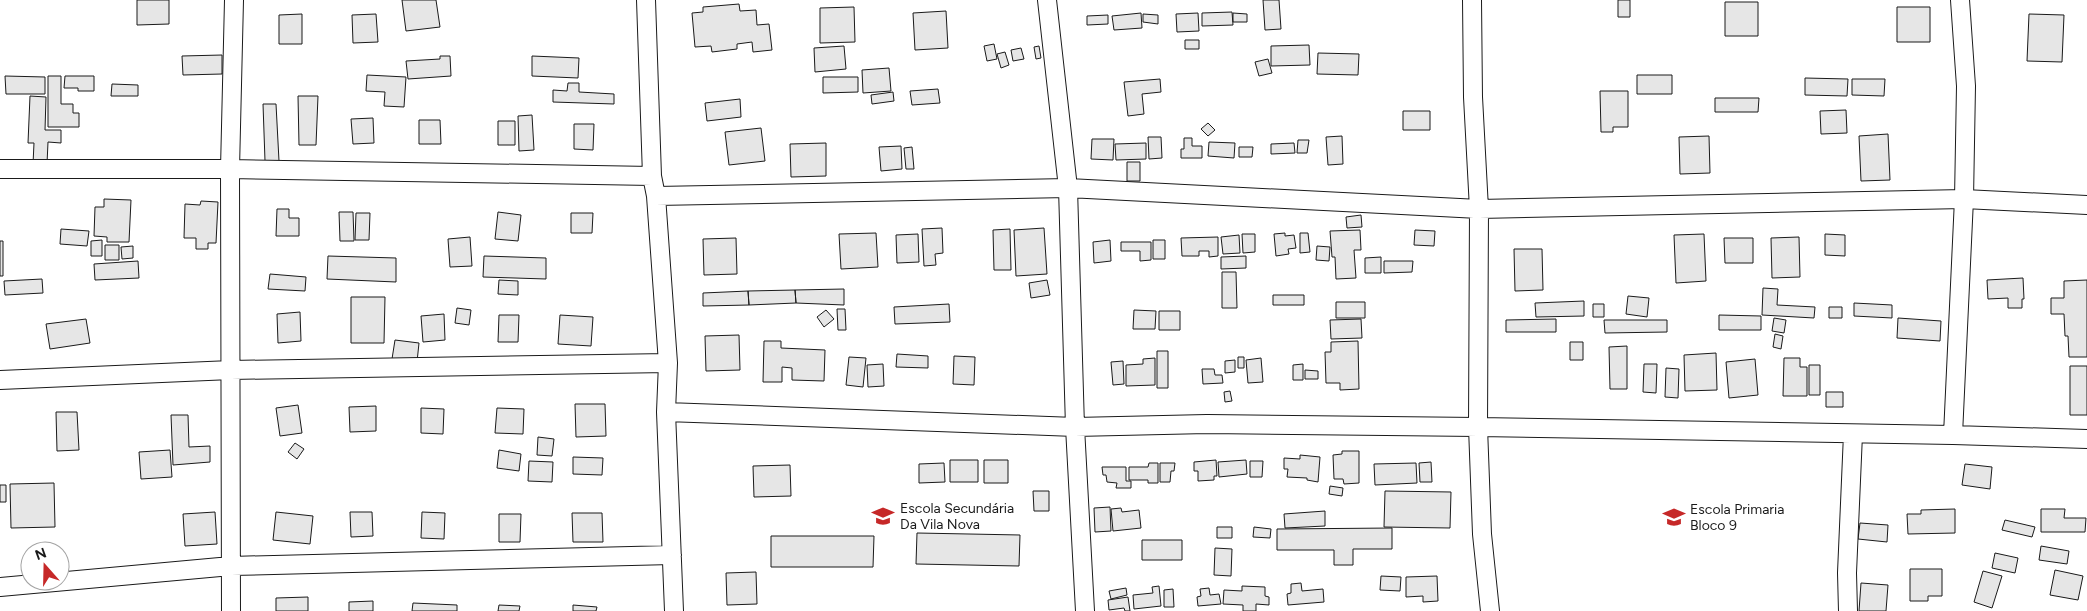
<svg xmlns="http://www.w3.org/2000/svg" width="2087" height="611" font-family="Figtree,sans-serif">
<rect width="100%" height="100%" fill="#fff"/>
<path fill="#e6e6e6" stroke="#1a1a1a" d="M137 0H169V24L137 25Z
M402 0H436L440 27 406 31Z
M1263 0H1279L1281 29 1265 30Z
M1618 0H1630V17H1618Z
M1725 2H1758V36H1725Z
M739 4 740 11 756 10 757 25 769 24 772 50 753 52 752 42 737 44V49L712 52 711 46 695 47 692 13 703 12V7Z
M854 7 855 42 820 43V8Z
M1897 7H1930V42H1897Z
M946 11 948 48 915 50 913 13Z
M1232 12 1233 25 1202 26V13Z
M1141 13 1142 28 1114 30 1112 16Z
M1198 13 1199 31 1177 32 1176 14Z
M1233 13 1247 14V22H1233Z
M302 14V44H279V15Z
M376 14 378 42 353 43 352 15Z
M1143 14 1158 15V24L1143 22Z
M2029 14 2064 15 2062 62 2027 61Z
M1108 15V24L1087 25V16Z
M1185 40H1199V49H1185Z
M994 44 997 59 987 61 984 46Z
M1309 45 1310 65 1271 66V46Z
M844 46 846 69 815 72 814 48Z
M1039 46 1041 58 1036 59 1034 47Z
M1021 48 1024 59 1013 61 1011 50Z
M1005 52 1009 65 1001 68 997 54Z
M1318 53 1359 54 1358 75 1317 74Z
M222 55V74L183 75 182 56Z
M440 56H450L451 76 408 79 406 61 440 59Z
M532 56 579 58 578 78 532 76Z
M1268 59 1272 73 1259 76 1255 62Z
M889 68 891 91 863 93 862 70Z
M367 75 406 77 404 107 384 106 385 92 366 91Z
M1637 75H1672V94H1637Z
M5 76 45 77V94H6Z
M48 76H61V104H73V113H79V127H48Z
M65 76H94V91H78V88H64Z
M823 77H858V92L823 93Z
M1805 78 1848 79 1847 96 1805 95Z
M1160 79 1161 92 1142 94 1144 114 1128 116 1124 82Z
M1852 79H1885L1884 96 1852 95Z
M568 83H579V92L614 94V104L553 102V90L567 91Z
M112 84 138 85V96H111Z
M938 89 940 103 912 105 910 91Z
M1600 91H1628V127H1613V132H1601Z
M893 92 894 101 872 104 871 95Z
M30 96 46 97 45 130H61V143L48 142 47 164H33L34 143H28Z
M298 96H318L316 145H299Z
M1715 98H1759L1758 112H1715Z
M740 99 741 117 707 121 705 103Z
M263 104H276L279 161H265Z
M1846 110 1847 133 1821 134 1820 111Z
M1403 111H1430V130H1403Z
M532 115 534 150 519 151 518 116Z
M373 118 374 143 353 144 351 119Z
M419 120H440L441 144H419Z
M498 121H515V145H498Z
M1208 123 1215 130 1208 136 1201 129Z
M574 124H594L593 150 574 149Z
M761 128 765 161 729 165 725 132Z
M1888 134 1890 180 1861 181 1859 136Z
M1342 136 1343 164 1328 165 1326 137Z
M1709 136 1710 173 1680 174 1679 137Z
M1148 137H1161L1162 158 1149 159Z
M1184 138H1192V146H1202V158H1181V149H1184Z
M1092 139H1114L1113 160 1091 159Z
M1298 140H1309L1307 153H1297Z
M1209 142 1235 143 1234 158 1208 156Z
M826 143V176L791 177 790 144Z
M1146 143V159L1116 160 1115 144Z
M1294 143 1295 153 1271 154V144Z
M901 146 902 169 881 171 879 147Z
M912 147 914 169H906L904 148Z
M1239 147H1253L1252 157H1239Z
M1127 162H1140V181H1127Z
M104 199 131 200 129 242H107V237L94 236 95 207H104Z
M201 201 218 202 216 243H208V249H196V238H184L185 204 200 205Z
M277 209H289V218H299V236H276Z
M339 212H353L354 241H340Z
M498 212 521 215 518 241 495 239Z
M356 213H370L369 240H355Z
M571 213H593L592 233H571Z
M1361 215 1362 227 1347 228 1346 217Z
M942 228 943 253 935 254 936 265 924 266 922 229Z
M1044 228 1047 274 1016 276 1014 230Z
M61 229 89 231 87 246 60 244Z
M1010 229 1011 270H994L993 230Z
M1360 230 1361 250H1354L1356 278 1336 279 1335 257H1332L1330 231Z
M1415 230 1435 231 1434 246 1414 245Z
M876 233 878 267 841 269 839 234Z
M1285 233V236L1294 235 1296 248 1288 249 1289 254 1276 256 1274 234Z
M1300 233H1308L1310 252 1300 253Z
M918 234 919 262 897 263 896 235Z
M1242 234H1255V252L1243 253Z
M1704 234 1706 281 1676 283 1674 235Z
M1825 234 1845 235V256L1825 255Z
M1239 235 1240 253 1223 254 1221 237Z
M470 237 472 266 450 267 448 239Z
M1218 237V256L1209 257V251H1199V256H1182L1181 238Z
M1799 237 1800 277 1772 278 1771 238Z
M736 238 737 274 704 275 703 239Z
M1724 238H1753V263H1725Z
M102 240V256H91V241Z
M1110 240 1111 261 1094 263 1093 242Z
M1153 240H1165V259H1153Z
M0 241H3V276H0Z
M1121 242H1151V260L1140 261V251H1121Z
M105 245H119V260H105Z
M133 246V258L122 259 121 247Z
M1317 246 1330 247 1329 261 1316 260Z
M1514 249H1542L1543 290 1515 291Z
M328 256 396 258V282L327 279Z
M484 256 546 258V279L483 277Z
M1246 256V268L1221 269V257Z
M1381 257V273H1365V258Z
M138 261 139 278 95 280 94 264Z
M1384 261H1413L1412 272 1384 273Z
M1222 272H1236L1237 308H1222Z
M270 274 306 277 305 291 268 289Z
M2023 278 2024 299H2022V308H2008V298L1988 299 1987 280Z
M42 279 43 293 5 295 4 281Z
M499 280 518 281V295L498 294Z
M1047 280 1050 295 1031 298 1029 283Z
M2087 280V357H2069L2068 336H2065L2064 314H2051V298H2064V281Z
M1763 288 1778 289 1777 305 1815 307 1814 318 1762 315Z
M844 289V305L796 303 795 290Z
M795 290 796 303 749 305 748 291Z
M748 291 749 305 703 306V293Z
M1273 295H1304V305H1273Z
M1628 296 1649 298 1647 317 1626 314Z
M351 297H385L384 343H351Z
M1584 301V316L1536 317 1535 303Z
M1336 302H1365V318H1336Z
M1854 303 1892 305V318L1854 316Z
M949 304 950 322 895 324 894 307Z
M1593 304H1604V317H1593Z
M1829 307H1842V318H1829Z
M457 308 471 310 469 325 455 323Z
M837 309H845L846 330H838Z
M826 310 834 319 824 327 817 317Z
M1134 310 1156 311 1155 329H1133Z
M1159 311H1180V330H1159Z
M300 312 301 341 278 343 277 314Z
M444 314 445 340 423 342 421 316Z
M499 315H519L518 342H498Z
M560 315 593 317 591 346 558 344Z
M1719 315 1761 316V330H1719Z
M1774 318 1786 320 1784 333 1772 331Z
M1898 318 1941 321 1940 341 1897 338Z
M86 319 90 343 50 349 46 324Z
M1361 319 1362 338 1331 339 1330 320Z
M1556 319V332H1506V320Z
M1604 320H1667V332L1605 333Z
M1775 334 1783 336 1781 349 1773 347Z
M739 335 740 370 706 371 705 336Z
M395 340 419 343 417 362 392 359Z
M764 341H781V348L825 350 824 381 792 380V368L782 367V382H763Z
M1358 341 1359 389 1340 390V383H1326L1325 352H1331V342Z
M1570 342H1583V360H1570Z
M1627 346V389H1610L1609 347Z
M1157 351H1168V388H1157Z
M1716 353 1717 390 1685 391 1684 355Z
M897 354 928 356V368L896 367Z
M954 356 975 357 974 385 953 384Z
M849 357 866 358 863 387 846 385Z
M1238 357H1244V368H1238Z
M1155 358V385L1126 386V365L1143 364V359Z
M1261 358 1263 382 1248 383 1246 360Z
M1784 358H1800V367H1807V396H1783Z
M1755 359 1758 395 1729 398 1726 362Z
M1235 360V372L1225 373V361Z
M1123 361 1124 384 1113 385 1111 362Z
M883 364 884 386 868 387 867 365Z
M1303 364V380H1293V365Z
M1644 364H1657L1656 393 1643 392Z
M1809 365H1820V395H1809Z
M2070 366H2087V415H2070Z
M1666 368 1679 369 1678 398 1665 397Z
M1202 369H1214L1215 375H1222L1223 383 1203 384Z
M1305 370 1318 371V379H1305Z
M1230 391 1232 401 1225 402 1224 392Z
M1826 392H1843V407H1826Z
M575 404H605L606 436 576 437Z
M298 405 302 433 280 436 276 408Z
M376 406V431L350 432 349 407Z
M421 408 444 409 443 434 421 433Z
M497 408 524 409 523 434 495 433Z
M56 412H77L79 450 57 451Z
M171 415H188L189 447 210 446V462L173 465Z
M538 437 554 439 552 456 537 455Z
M295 443 304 449 297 459 288 452Z
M170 450 172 477 141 479 139 452Z
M499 450 521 454 519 471 497 468Z
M1342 451H1359V483L1344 484 1343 479H1334L1333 455 1342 454Z
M1300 455 1320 457 1318 482 1307 480V478L1287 477 1288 469H1284V458L1300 459Z
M573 457 603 458 602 475 573 474Z
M950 460H978V482H950Z
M984 460H1008V483H984Z
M1216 460 1217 476H1214V480L1198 481V471H1194V462Z
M1246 460 1247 474 1219 477 1218 462Z
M529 461 553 462 552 482 528 481Z
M1250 461H1263L1262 477H1250Z
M1431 462 1432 482H1420L1419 463Z
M944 463 945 482 919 483V464Z
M1149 463H1158V483H1148V480H1129V467H1148Z
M1160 463H1175L1174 471H1171L1170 482H1160Z
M1416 463 1417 483 1375 485 1374 464Z
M1965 464 1992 467 1990 489 1962 485Z
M790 465 791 496 754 497 753 466Z
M1102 467H1126V481H1131V488H1116L1117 483 1107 482 1106 475H1103Z
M54 483 55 527 11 528 10 484Z
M0 485H6V502H0Z
M1330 486 1343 488 1342 496 1329 494Z
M1033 491H1049V511H1034Z
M1385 491 1451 492 1450 528 1384 527Z
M1110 507 1111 531 1095 532 1094 508Z
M1121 508 1122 512 1139 510 1141 528 1113 531 1111 509Z
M1955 509V533L1908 534 1907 514H1921V510Z
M2041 509H2065L2064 518H2086L2085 532H2041Z
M1325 511V526L1285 528 1284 514Z
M215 512 217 544 185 546 183 514Z
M276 512 313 516 310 544 273 540Z
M350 512H372L373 536 351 537Z
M422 512 445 513 444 539 421 538Z
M572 513H602L603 542H573Z
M499 514H521L520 542H499Z
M2005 520 2035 527 2032 537 2002 530Z
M1860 523 1888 525 1887 542 1858 539Z
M1217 527H1232V538H1217Z
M1254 527 1271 529 1270 538 1253 537Z
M1392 528V549H1353V565H1334V550H1277V529Z
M917 533 1020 535 1019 566 916 564Z
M771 536H874L873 567H771Z
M1142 540H1182V560H1142Z
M2041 546 2069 551 2067 564 2039 560Z
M1215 548 1232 549 1231 576 1214 575Z
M1995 553 2018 558 2015 573 1992 568Z
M1910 569H1942V596H1928V601H1910Z
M2055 570 2083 576 2078 600 2050 595Z
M1983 571 2002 576 1992 608 1974 602Z
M756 572 757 604 727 605 726 573Z
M1381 576 1401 577 1400 591 1380 590Z
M1437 576 1438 601 1423 602V596L1406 597V577Z
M1301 583 1302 591 1323 589 1324 602 1288 605 1287 594 1291 593V584Z
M1861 583 1888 585 1886 611H1859Z
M1159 586 1161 606 1134 609 1133 595 1153 593 1152 587Z
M1242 586 1265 587V596L1269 597V605L1256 604V611H1243V605L1223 604 1224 590 1242 591Z
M1126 588 1127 595 1111 599 1109 591Z
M1209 588 1210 595 1219 594 1221 604 1198 606 1197 597 1201 596 1200 589Z
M1173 589 1174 607H1164V590Z
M308 597V611H276V598Z
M1128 597 1130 611H1125L1124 608 1109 610 1108 600Z
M373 601V611H349V602Z
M413 603 457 605V611H412Z
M499 605 520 606 519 611H498Z
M573 605 597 607 596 611H573Z"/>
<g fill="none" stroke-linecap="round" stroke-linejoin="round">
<g stroke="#1a1a1a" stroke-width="20">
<path id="street" d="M646 0 652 176 656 196 668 363 666 412 674 611
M1047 0 1068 188 1075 427 1085 611
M1472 0 1473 97 1479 209 1478 427 1482 534 1490 611
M0 169H230L652 176
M656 196 1068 188 1479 209 1964 199 2087 205
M0 380 231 370 668 363
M666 412 1075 427 1207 424 1478 427 1953 435 2087 439
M1953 435 1964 199 1966 86 1960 0
M0 587 231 566 672 555
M231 611 230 169 234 0
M1848 611 1847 573 1853 434"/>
</g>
<use href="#street" stroke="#fff" stroke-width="18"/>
</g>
<defs>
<g id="school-bare" transform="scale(1.725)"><path d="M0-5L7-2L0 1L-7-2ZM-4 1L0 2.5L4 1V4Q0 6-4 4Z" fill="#c62828" stroke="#fff" stroke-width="2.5" paint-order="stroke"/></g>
</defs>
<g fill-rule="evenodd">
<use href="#school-bare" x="883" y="516"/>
<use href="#school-bare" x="1674" y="517"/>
</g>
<g text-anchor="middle" stroke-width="4" stroke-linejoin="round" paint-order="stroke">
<g font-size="14" fill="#1a1a1a" stroke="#fff" text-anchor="start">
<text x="900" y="513">Escola Secundária<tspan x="900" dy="16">Da Vila Nova</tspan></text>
<text x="1690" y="514">Escola Primaria<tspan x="1690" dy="16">Bloco 9</tspan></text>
</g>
</g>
<g transform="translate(45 566) rotate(340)"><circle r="24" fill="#ffffff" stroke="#a3a3a3"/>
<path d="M0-4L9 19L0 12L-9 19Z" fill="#c62828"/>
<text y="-8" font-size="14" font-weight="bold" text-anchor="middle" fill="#1a1a1a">N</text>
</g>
</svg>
